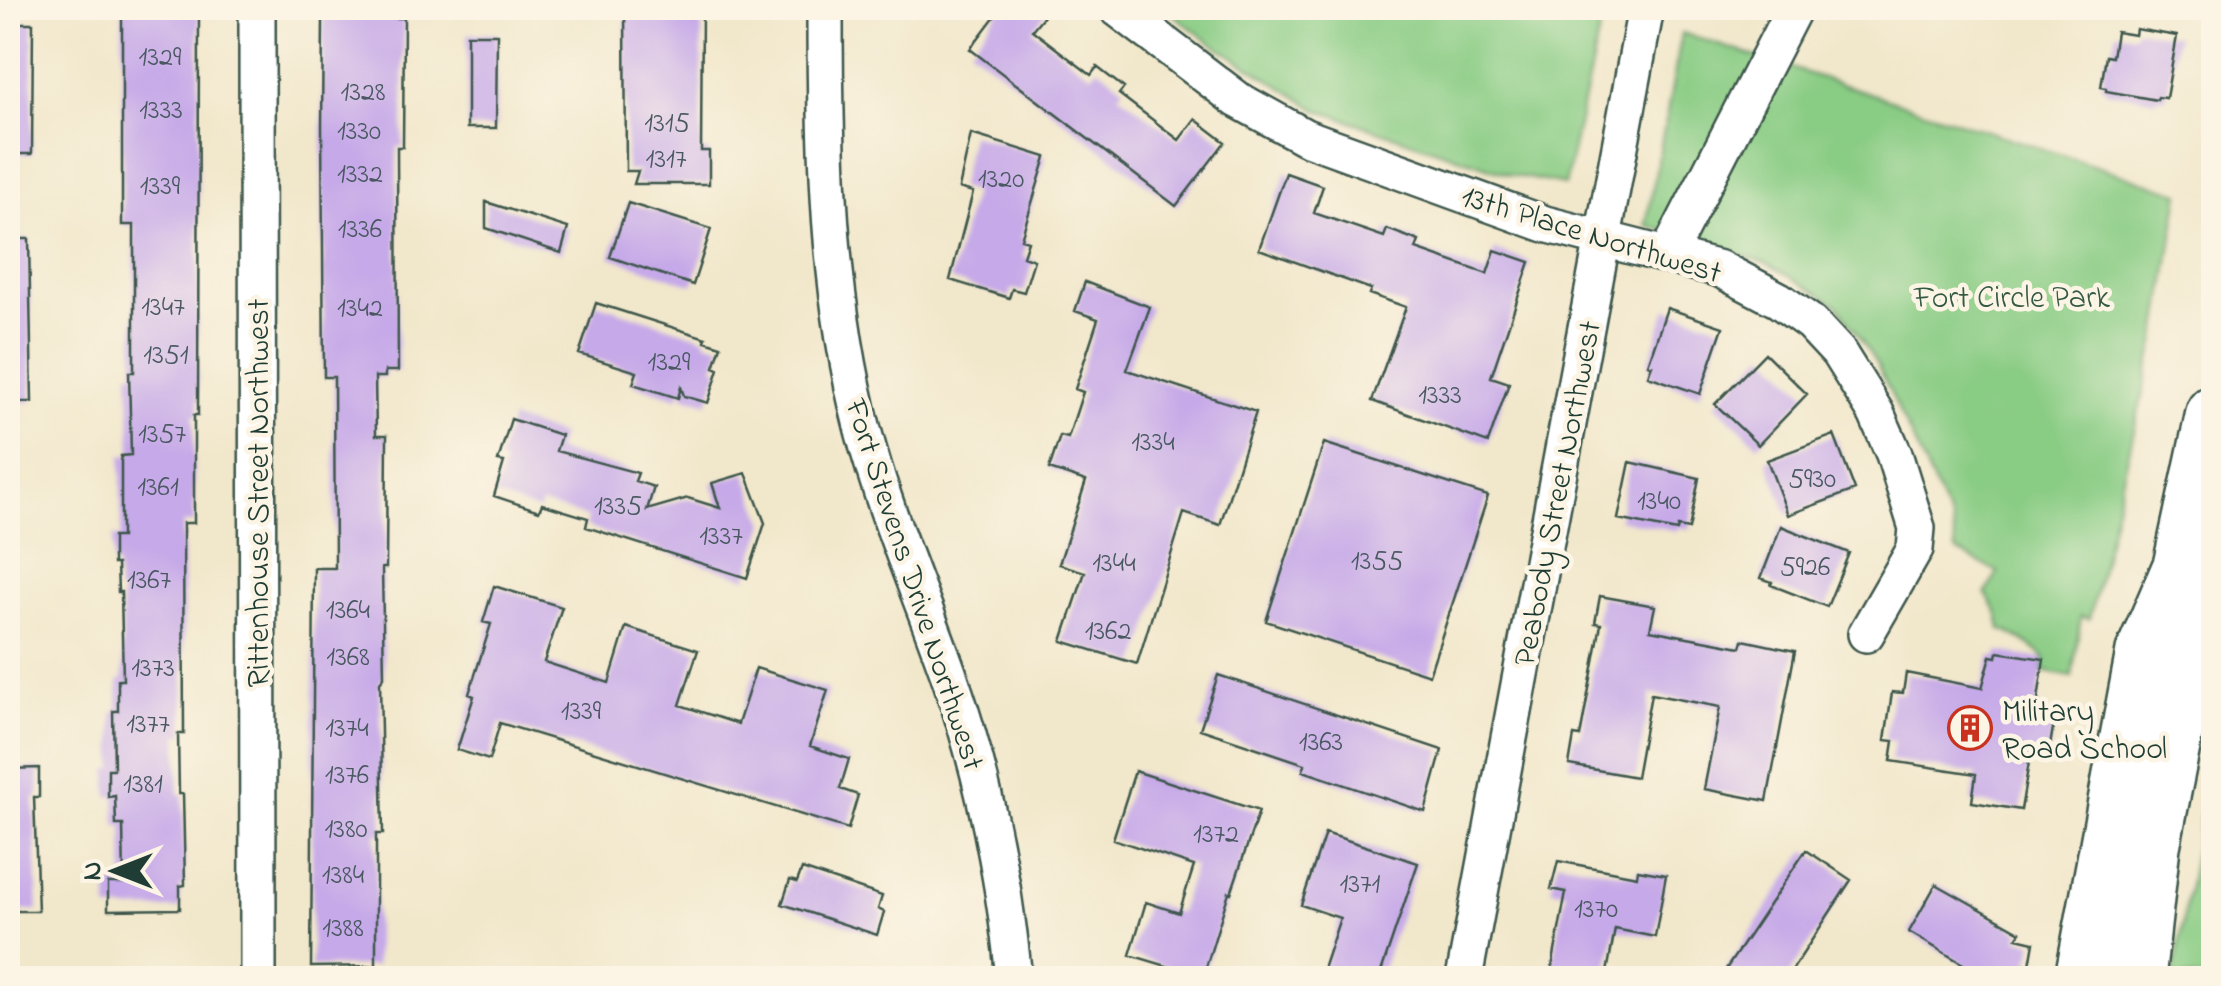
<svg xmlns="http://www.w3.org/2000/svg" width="2221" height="986" font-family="'Indie Flower',sans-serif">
<rect width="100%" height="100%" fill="#fcf5e5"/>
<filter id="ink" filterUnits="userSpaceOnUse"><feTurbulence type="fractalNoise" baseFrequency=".01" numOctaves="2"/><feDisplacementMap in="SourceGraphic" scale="20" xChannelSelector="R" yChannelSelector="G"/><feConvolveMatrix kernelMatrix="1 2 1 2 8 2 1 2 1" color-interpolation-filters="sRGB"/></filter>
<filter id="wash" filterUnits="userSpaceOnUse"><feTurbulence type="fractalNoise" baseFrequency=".0048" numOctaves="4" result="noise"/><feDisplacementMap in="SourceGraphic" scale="40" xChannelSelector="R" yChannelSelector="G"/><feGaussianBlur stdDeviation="2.25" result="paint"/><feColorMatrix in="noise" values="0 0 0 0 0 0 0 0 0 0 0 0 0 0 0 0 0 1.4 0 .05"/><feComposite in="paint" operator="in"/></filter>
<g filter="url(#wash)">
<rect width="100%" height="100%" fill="#f1e7cb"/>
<path fill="#89cc84" stroke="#54845c" stroke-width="2.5" d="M1165 8H1604L1565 185 1511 175 1318 110 1208 41Z
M1682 33 2180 193 2158 331 2089 619 2081 616 2072 677 2042 671 2045 659C2039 651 2011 631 2001 630L1998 614 1986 594 1998 572 1956 551 1952 523 1877 364 1838 305 1768 264 1646 225Z
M2213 745V978H2173Z"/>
<g id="blocks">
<path fill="#c6a9e8" d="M122 8H199L198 415H194V523H183L184 734H178L179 794H183L185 885 180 886V909L108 910V883H124L123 825H116L115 796 108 797V769H114L113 711H118V680H123L121 592H118L117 564H113V537H121V456L131 455 129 372H134V225H122Z
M335 8H395V18H404L403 147H397L398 371H385V377H375L376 435H387L386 568H382L384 677 380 682 383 834H376V966L311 967 314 568H335L334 377H324L322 126 323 18H335Z
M625 8H702L701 151H709V184H634L638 171H626Z
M1001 8H1050L1032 30 1091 75 1097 67 1124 88 1119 94 1179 140 1195 119 1225 142 1176 206 970 49Z
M8 23H33L32 154H8Z
M2136 29 2177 36 2166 98 2158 97 2157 100 2106 91V88L2101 87 2106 56 2112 57 2116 32 2135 35Z
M467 34H497L496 128H467Z
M971 134 1046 157 1021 239 1028 241 1023 256 1034 260 1024 292 1012 289 1009 298 950 280 973 192 959 188Z
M1286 173 1323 186 1314 213 1384 237 1387 229 1419 241 1416 249 1487 274 1495 250 1530 262 1491 377 1509 383 1488 443 1372 401 1406 307 1369 294 1371 289 1259 249Z
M486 202 568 228 561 253 486 228Z
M628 203 711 229 693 285 610 257Z
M8 239H29L32 402H8Z
M1085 282 1150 307 1127 370 1256 412 1220 525 1184 513 1137 664 1062 641 1085 572 1059 564 1086 481 1049 469 1060 436 1068 438 1083 392 1075 389 1098 319 1075 311Z
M596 303 706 338 705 341 721 346 714 367 719 369 708 403 684 396 681 387 678 398 633 384 637 372 579 354Z
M1667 308 1723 327 1700 394 1648 376 1652 365 1648 364Z
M1765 353 1807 394 1758 445 1715 404Z
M511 419 561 435 556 451 638 473 635 481 654 487 647 510 688 498 720 508 712 483 746 473 765 523 747 578 586 527 588 518 542 504 539 511 494 496 504 462 498 461Z
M1834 435 1855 490 1788 515 1767 460Z
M1324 443 1488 496 1429 675 1266 621Z
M1630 462 1699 478 1689 529 1678 527 1677 531 1618 519Z
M1781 526 1849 553 1827 607 1771 585 1772 582 1761 578Z
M494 586 562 607 544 662 609 683 626 627 698 650 680 705 738 724 756 668 828 690 810 746 849 759 840 789 858 795 848 829 500 723 489 760 457 750 474 696 469 694 491 624 483 622Z
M1600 596 1655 606 1650 630 1741 647 1743 640 1795 651 1767 801 1704 789 1720 707 1651 694 1636 777 1569 765 1574 736 1580 737 1601 624 1595 623Z
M1998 652 2044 659 2036 713 2055 716 2048 758 2030 756 2021 810 1972 802 1976 774 1891 761 1894 741 1885 740 1892 692 1903 693 1906 673 1982 688 1991 656 1997 657Z
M1218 675 1442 750 1425 812 1303 771 1305 764 1200 729Z
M39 768V797H34L38 911H8V769Z
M1135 771 1259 811 1231 893 1229 892 1203 977 1130 955 1146 902 1179 913 1194 866 1113 839Z
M1325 833 1418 863 1379 978H1320L1340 918 1301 905Z
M1806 850 1851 880 1787 978H1720Z
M1558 861 1637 876 1638 870 1666 875 1655 937 1615 929 1606 978H1550L1566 892 1551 889Z
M802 869 882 896 878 909 884 912 877 935 782 904 790 880 797 882Z
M1936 884 2021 932 2017 938 2034 942 2030 965 2025 964 2022 978H1966L1968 967 1909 932Z"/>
</g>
</g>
<g filter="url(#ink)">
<use href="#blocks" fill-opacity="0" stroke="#3e564b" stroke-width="2.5"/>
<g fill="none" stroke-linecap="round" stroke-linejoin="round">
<g stroke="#3e564b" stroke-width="40">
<path id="minor" d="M257 8 258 978
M825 8C825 151 827 291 863 430 886 517 922 597 951 681 984 777 1004 878 1014 978
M1117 8 1238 100 1305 137 1545 224 1720 269 1779 300 1811 323 1838 352 1876 413 1894 454 1917 528 1915 549 1866 634
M1668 254 1794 8
M1464 978 1646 8"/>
</g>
<g stroke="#3e564b" stroke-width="60">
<path id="primary" d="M2083 978 2144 652 2181 566 2214 413
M2137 978 2152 846 2191 651 2182 569"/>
</g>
<use href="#minor" stroke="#fff" stroke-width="35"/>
<use href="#primary" stroke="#fff" stroke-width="55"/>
</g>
</g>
<defs>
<g id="building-ring" transform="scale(2.25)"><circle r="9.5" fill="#fcf5e5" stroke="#c8321e" stroke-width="1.5"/><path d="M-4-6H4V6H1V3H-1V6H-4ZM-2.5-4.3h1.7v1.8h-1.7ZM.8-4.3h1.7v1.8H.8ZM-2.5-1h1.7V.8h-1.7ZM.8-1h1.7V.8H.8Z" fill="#c8321e"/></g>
</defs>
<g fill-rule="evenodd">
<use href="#building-ring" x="1970" y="728"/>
</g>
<g text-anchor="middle" stroke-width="9" stroke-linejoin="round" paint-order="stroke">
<g font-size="28" fill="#495861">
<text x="160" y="65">1329</text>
<text x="363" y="100">1328</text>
<text x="161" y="118">1333</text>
<text x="667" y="131">1315</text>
<text x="359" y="139">1330</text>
<text x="666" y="167">1317</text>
<text x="360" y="182">1332</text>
<text x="1001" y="187">1320</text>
<text x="160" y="194">1339</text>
<text x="360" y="237">1336</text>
<text x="163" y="315">1347</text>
<text x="360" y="316">1342</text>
<text x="166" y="363">1351</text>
<text x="669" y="370">1329</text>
<text x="1440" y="403">1333</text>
<text x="162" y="442">1357</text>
<text x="1153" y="450">1334</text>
<text x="1812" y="487">5930</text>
<text x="158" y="495">1361</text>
<text x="1659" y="509">1340</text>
<text x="618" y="514">1335</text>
<text x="721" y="544">1337</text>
<text x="1377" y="569">1355</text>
<text x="1114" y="571">1344</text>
<text x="1805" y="575">5926</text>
<text x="149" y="588">1367</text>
<text x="348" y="618">1364</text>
<text x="1108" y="639">1362</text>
<text x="348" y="665">1368</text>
<text x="153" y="676">1373</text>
<text x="581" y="719">1339</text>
<text x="148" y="732">1377</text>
<text x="347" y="736">1374</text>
<text x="1321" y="750">1363</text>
<text x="347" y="783">1376</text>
<text x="143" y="792">1381</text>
<text x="346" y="837">1380</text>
<text x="1216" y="842">1372</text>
<text x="343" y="883">1384</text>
<text x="1360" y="892">1371</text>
<text x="1596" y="917">1370</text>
<text x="343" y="936">1388</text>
</g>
<g font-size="32" fill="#1f3d34" stroke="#fcf5e5">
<text transform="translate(1592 233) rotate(17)" y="11">13th Place Northwest</text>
<text transform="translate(257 493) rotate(-90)" y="11">Rittenhouse Street Northwest</text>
<text transform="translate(1556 493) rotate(-79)" y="11">Peabody Street Northwest</text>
<text transform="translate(916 584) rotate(72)" y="11">Fort Stevens Drive Northwest</text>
</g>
<g font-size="32" fill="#345a44" stroke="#fcf5e5">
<text x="2012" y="307">Fort Circle Park</text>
</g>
<g font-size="32" fill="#1f3d34" stroke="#fcf5e5" text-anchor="start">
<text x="2002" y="721">Military<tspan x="2002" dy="37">Road School</tspan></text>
</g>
</g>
<rect width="2221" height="986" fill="none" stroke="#fcf5e5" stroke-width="40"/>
<g transform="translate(115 871) rotate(270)" stroke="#fcf5e5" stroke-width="8" paint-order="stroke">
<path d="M0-8L18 38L0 25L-18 38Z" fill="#1f3d34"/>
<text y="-15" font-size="28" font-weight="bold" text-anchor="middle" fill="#1f3d34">N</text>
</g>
</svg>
